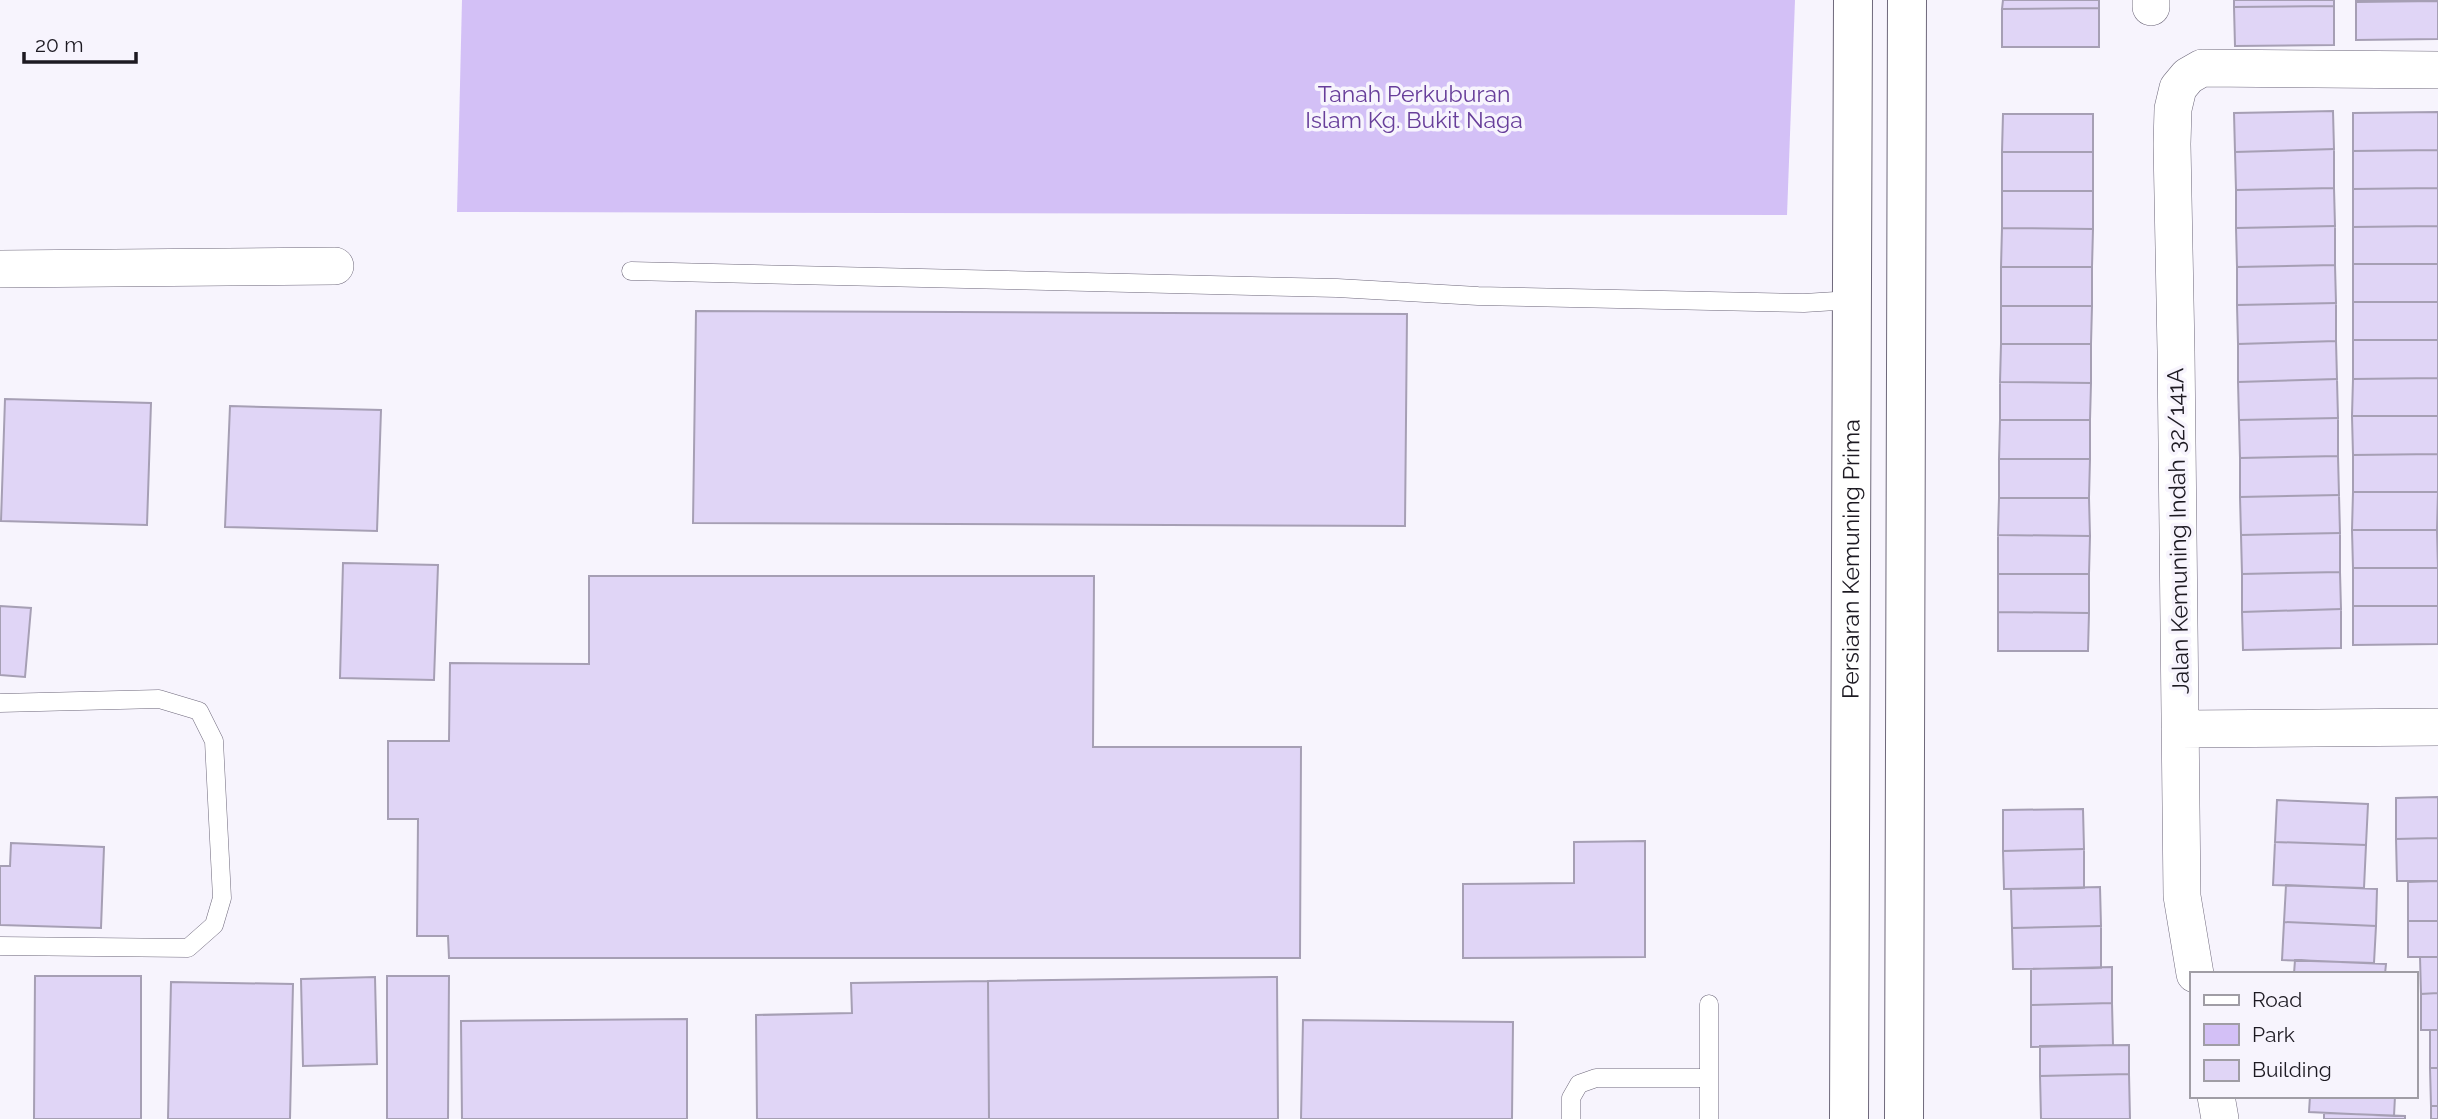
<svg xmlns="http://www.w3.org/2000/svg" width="2438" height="1119" font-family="Raleway,sans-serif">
<rect width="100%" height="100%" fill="#f7f4fd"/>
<path fill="#d3c0f6" d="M462 0H1795L1787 215 457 212Z"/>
<path fill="#e0d5f6" stroke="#a69fb4" stroke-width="2" d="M2003 0H2099V8L2002 9Z
M2234 0H2334V6L2234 7Z
M2356 0H2438V1L2356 2Z
M2438 1V39L2356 40V2Z
M2334 6V45L2235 46 2234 7Z
M2099 8V47H2002V9Z
M2333 111 2334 149 2235 152 2234 113Z
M2438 112V150L2353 151V113Z
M2003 114H2093V152H2002Z
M2334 149V188L2236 190 2235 152Z
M2438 150V188L2353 189V151Z
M2002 152H2093V191H2002Z
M2334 188 2335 226 2236 228V190Z
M2438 188V226L2353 227V189Z
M2002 191H2093V229L2002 228Z
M2335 226V265L2237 267 2236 228Z
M2438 226V264H2353V227Z
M2002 228 2093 229 2092 267H2001Z
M2353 264H2438V302H2353Z
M2335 265 2336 303 2237 305V267Z
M2001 267H2092V306H2001Z
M2353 302H2438V340H2353Z
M2336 303V341L2238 344 2237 305Z
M2001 306H2092L2091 344H2001Z
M696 311 1407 314 1405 526 693 523Z
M2353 340H2438V378L2353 379Z
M2336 341 2337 379 2238 382V344Z
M2001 344H2091V383L2000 382Z
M2438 378V416H2352L2353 379Z
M2337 379 2338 418 2239 420 2238 382Z
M2000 382 2091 383 2090 420H2000Z
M5 399 151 403 147 525 1 521Z
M230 406 381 410 377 531 225 527Z
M2352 416H2438V454L2353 455Z
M2338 418V456L2240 458 2239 420Z
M2000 420H2090V459H1999Z
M2438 454V492H2353V455Z
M2338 456 2339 495 2240 497V458Z
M1999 459H2090L2089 498H1999Z
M2353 492H2438L2437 530H2352Z
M2339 495 2340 533 2241 535 2240 497Z
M1999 498H2089L2090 536 1998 535Z
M2352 530H2437L2438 568H2353Z
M2340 533V572L2242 574 2241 535Z
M1998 535 2090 536 2089 574H1998Z
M343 563 438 565 434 680 340 678Z
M2353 568H2438V606H2353Z
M2340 572 2341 609 2242 612V574Z
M1998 574H2089V613L1998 612Z
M589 576H1094L1093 747H1301L1300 958H449L448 936H417L418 819H388V741H449L450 663 589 664Z
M0 606 31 608 25 677 0 675Z
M2353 606H2438V644L2353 645Z
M2341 609V648L2243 650 2242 612Z
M1998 612 2089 613 2088 651H1998Z
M2438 797V838L2396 839V798Z
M2277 800 2368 804 2366 845 2275 842Z
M2083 809 2084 849 2003 851V810Z
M2438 838V881H2397L2396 839Z
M1645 841V957L1463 958V884L1574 883V842Z
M2275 842 2366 845 2364 888 2273 885Z
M11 843 104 847 101 928 0 925V866H10Z
M2084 849V888L2004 889 2003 851Z
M2438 881V921H2408V882Z
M2286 885 2377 889 2376 926 2284 922Z
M2100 887 2101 926 2012 928 2011 889Z
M2408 921H2438V957H2408Z
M2284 922 2376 926 2374 963 2282 960Z
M2101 926V968L2013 969 2012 928Z
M2420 957H2438V993L2421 994Z
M2295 960 2386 964 2385 974H2294Z
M2112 967V1003L2031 1005V969Z
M35 976H141V1119H34Z
M387 976H449L448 1119H387Z
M375 977 377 1064 303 1066 301 979Z
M1277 977 1278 1119H989L988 981Z
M988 981 989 1119H757L756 1015 852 1013 851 983Z
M171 982 293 984 290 1119H168Z
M2438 993V1030H2421V994Z
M2112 1003 2113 1045 2031 1047V1005Z
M687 1019V1119H462L461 1021Z
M1303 1020 1513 1022 1512 1119H1301Z
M2430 1030H2438V1068H2430Z
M2129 1045V1074L2040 1076V1046Z
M2430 1068H2438V1106H2431Z
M2129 1074 2130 1119H2041L2040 1076Z
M2310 1096H2395L2394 1116 2309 1112Z
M2431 1106H2438V1119H2431Z
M2324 1113 2405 1116V1119H2324Z"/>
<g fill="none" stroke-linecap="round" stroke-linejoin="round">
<g stroke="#6e687b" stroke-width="19">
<path id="service" d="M631 271 1337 288 1478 296 1804 303 1852 300
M0 703 159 699 199 711 214 741 222 898 214 925 188 948 0 946
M1571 1119V1098L1579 1084 1596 1078H1709
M1709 1119V1004"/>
</g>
<g stroke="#6e687b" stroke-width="38">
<path id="minor" d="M2151 0V7
M0 269 335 266
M2180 729 2438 727
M2195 974 2182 896 2176 351 2172 144 2173 109 2178 88 2188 76 2202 68 2438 70
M2216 1096 2220 1119"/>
</g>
<g stroke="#6e687b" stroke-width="40">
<g id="tertiary">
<path id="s1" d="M1849 1119 1853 0"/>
<path d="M1904 1119 1907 0"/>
</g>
</g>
<use href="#service" stroke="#fff" stroke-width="18"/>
<use href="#minor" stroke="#fff" stroke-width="37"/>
<use href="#tertiary" stroke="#fff" stroke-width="38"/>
</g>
<g text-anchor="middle" stroke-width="7" stroke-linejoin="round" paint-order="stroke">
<g font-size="23" fill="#673e9a" stroke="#f7f4fd">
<text x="1414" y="102">Tanah Perkuburan<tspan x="1414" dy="26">Islam Kg. Bukit Naga</tspan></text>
</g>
<g font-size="23" fill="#1d1a22" stroke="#f7f4fd">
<text transform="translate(2178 531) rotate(-91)" y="8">Jalan Kemuning Indah 32/141A</text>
<text dy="8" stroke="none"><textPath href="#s1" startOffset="560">Persiaran Kemuning Prima</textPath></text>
</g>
</g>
<rect x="2190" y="972" width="228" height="126" fill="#f7f4fd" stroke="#a09da5" stroke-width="2"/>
<rect x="2204" y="995" width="35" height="10" fill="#ffffff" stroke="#a09da5" stroke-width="2"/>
<text x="2252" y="1007" font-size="21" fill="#1d1a22">Road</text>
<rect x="2204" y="1024" width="35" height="21" fill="#d3c0f6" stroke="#a09da5" stroke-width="2"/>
<text x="2252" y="1042" font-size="21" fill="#1d1a22">Park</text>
<rect x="2204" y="1060" width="35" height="21" fill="#e0d5f6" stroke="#a09da5" stroke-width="2"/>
<text x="2252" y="1077" font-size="21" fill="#1d1a22">Building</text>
<path d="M24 52v10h112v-10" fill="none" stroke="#1d1a22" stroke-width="3.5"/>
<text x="35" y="52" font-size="21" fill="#1d1a22" stroke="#f7f4fd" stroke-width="5" paint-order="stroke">20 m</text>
</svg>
